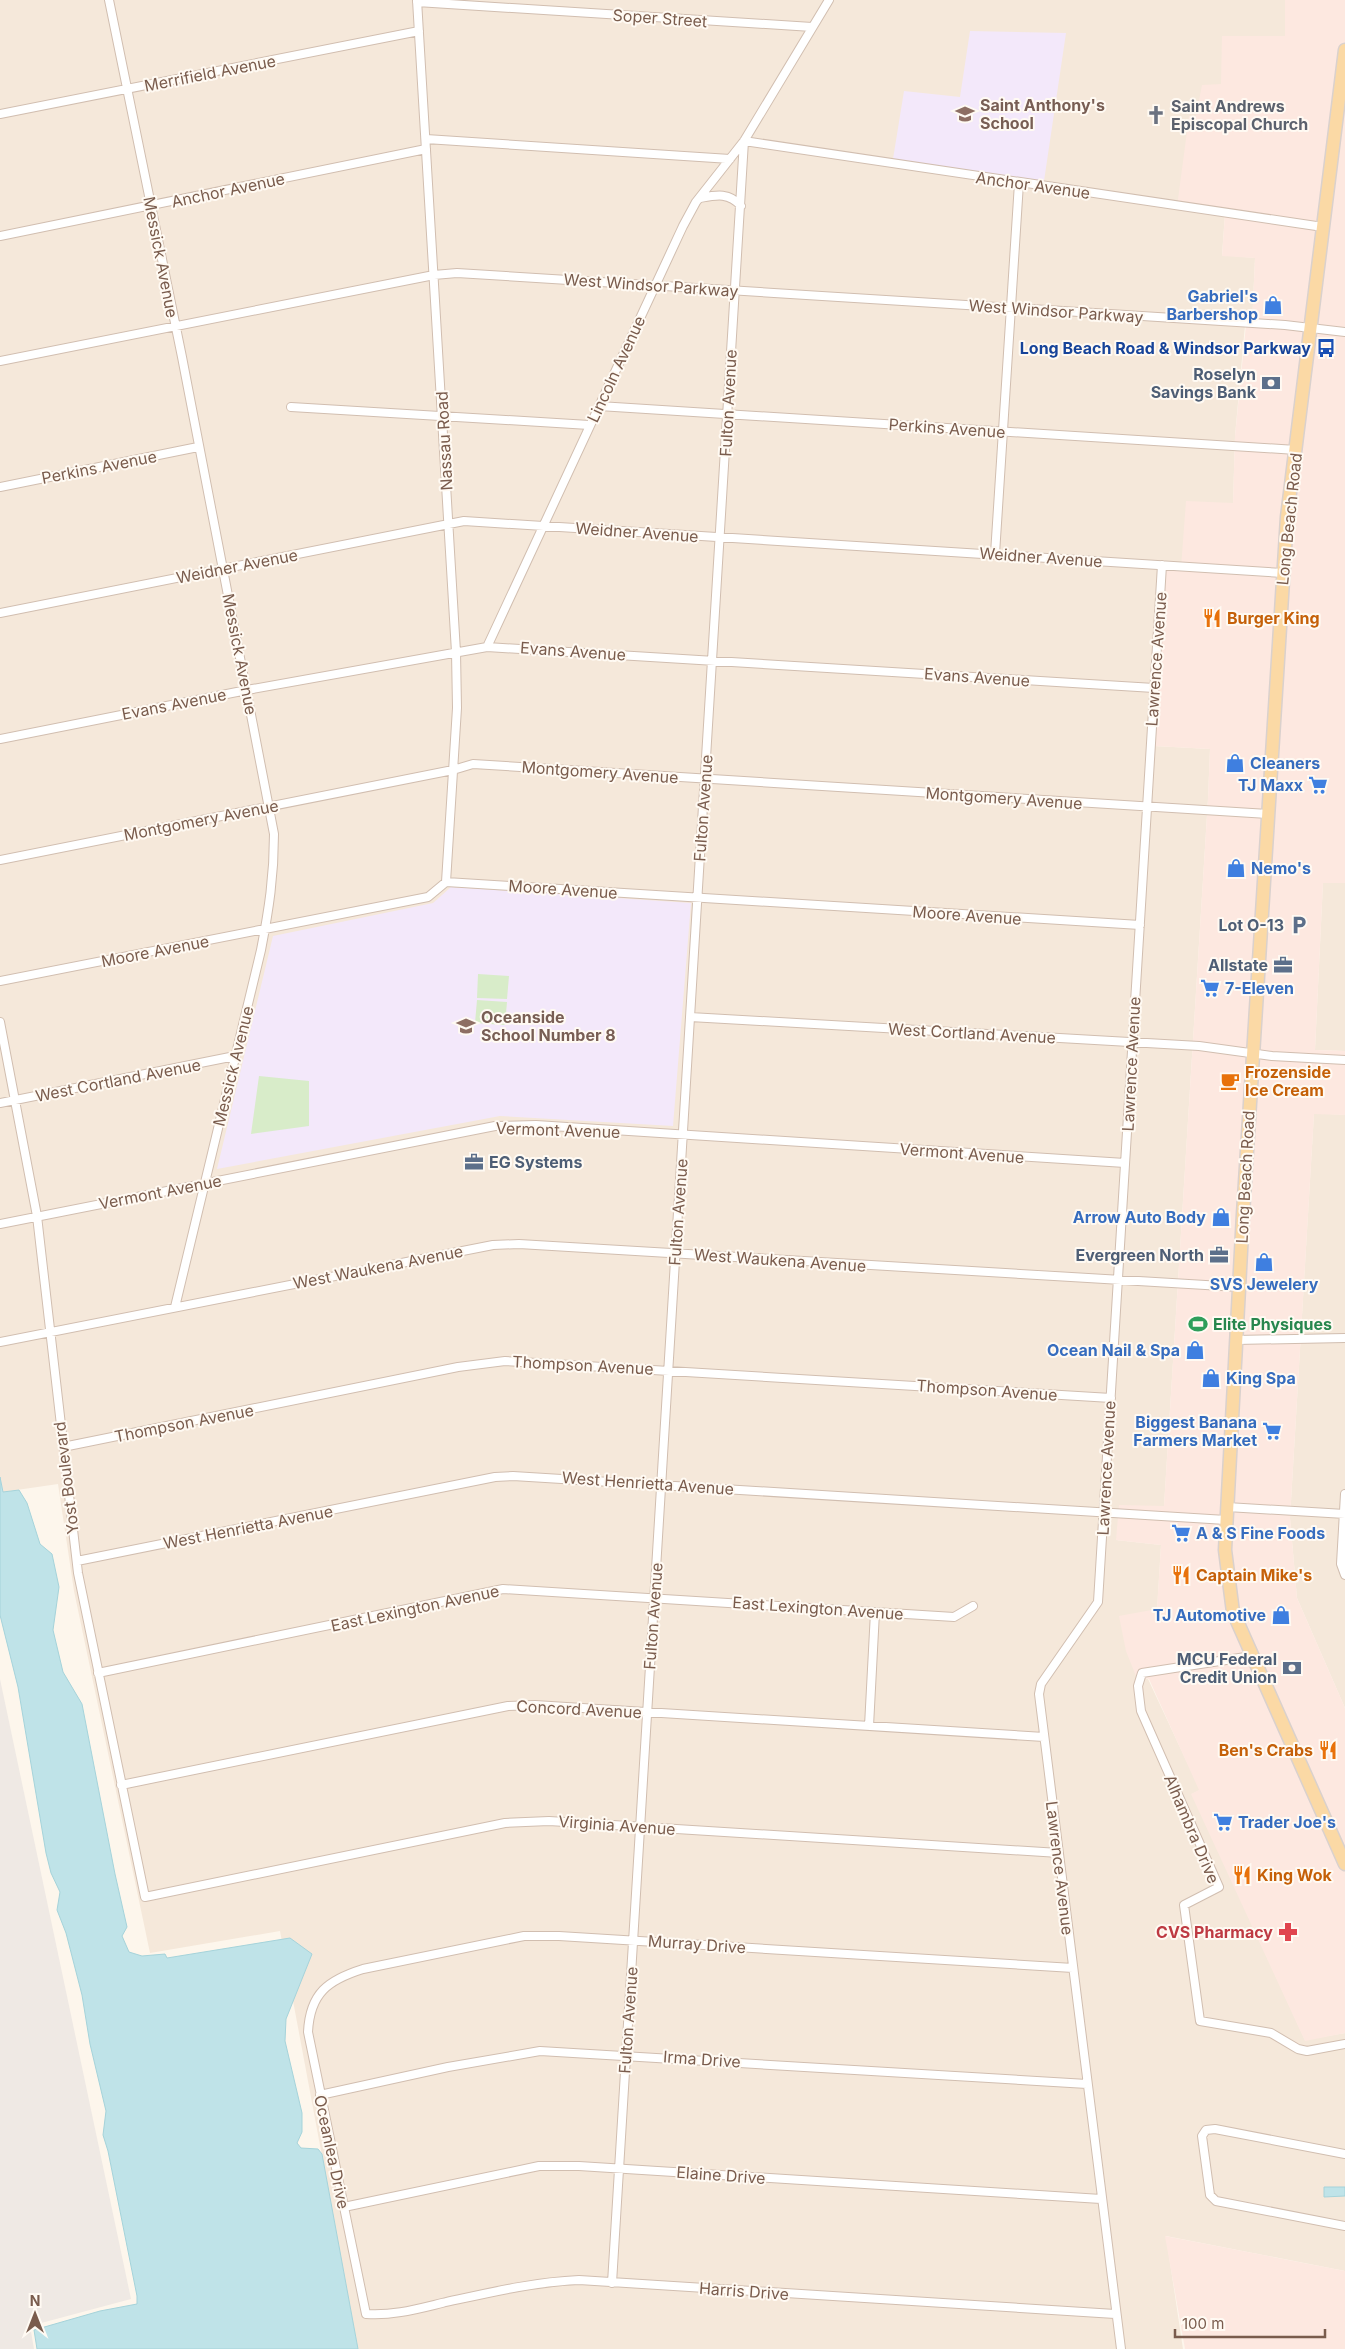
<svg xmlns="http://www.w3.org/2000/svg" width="1345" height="2349" font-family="Inter,sans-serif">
<rect width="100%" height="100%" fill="#fdf6ec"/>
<path fill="#f5e8da" d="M0 0H1285V36H1222V84L1196 116H1190L1225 214 1222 255 1255 258 1252 325H1245L1235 436 1233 504 1181 569 1154 746 1210 749 1208 799 1164 1506 1116 1540 1161 1545 1157 1610 1136 1676 1148 1679 1200 1790 1192 1794 1305 2040 1345 2033V2271L1166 2236 1183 2349H358L280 1931 150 1953 74 1591 58 1484 3 1492 0 1477Z
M1323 882 1345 883V1051L1315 1050Z
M1314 1113 1345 1115V1708L1297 1598 1290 1518Z"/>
<path fill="#fde8e0" d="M1285 0H1345V883H1323L1315 1050 1345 1051V1115L1314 1114 1290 1518 1297 1598 1345 1708V2033L1305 2041 1191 1794 1199 1790 1149 1679 1136 1676 1126 1651 1119 1616 1157 1609 1161 1545 1116 1540 1119 1505 1164 1506 1208 799 1210 749 1154 746 1165 568H1181L1186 501 1233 503 1235 436 1246 325H1252L1255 258 1222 256 1225 214 1177 207 1189 116H1196L1202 85 1221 84 1222 36H1285Z
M1165 2236 1345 2271V2349H1185Z"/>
<path fill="#efe9e4" d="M0 1679 131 2299 30 2326 34 2349H0Z"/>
<path fill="#f3e8fa" d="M970 31 1066 33 1044 181 893 159 904 91 960 97Z
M451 887 691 903 673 1126 500 1116 217 1169 273 936 433 903Z"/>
<path fill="#d8ecc9" d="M478 974 509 976 507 999 477 998Z
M477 1000 507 1002 505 1025 475 1023Z
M259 1076 309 1081V1126L251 1134Z"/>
<path fill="#bfe3e8" stroke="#a5d3da" d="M0 1477 3 1492 19 1490 27 1503 40 1544 52 1554 59 1587 53 1630 63 1672 82 1704 115 1874 127 1927 122 1936 129 1952 142 1956 165 1954 167 1958 290 1938 312 1954 286 2019 285 2041 302 2113V2132L297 2143 301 2148 318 2149 322 2154 358 2349H37L34 2330 100 2311 137 2304V2296L108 2151 103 2135 106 2111 90 2044 82 1995 66 1933 57 1910 60 1892 51 1873 46 1853 18 1687 0 1615Z
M1324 2187H1345V2196L1324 2197Z"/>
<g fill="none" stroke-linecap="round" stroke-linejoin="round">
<g stroke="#d1beb0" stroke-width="10">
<path id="street" d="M109 0 182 357 274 834C274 876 269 909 261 950L175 1307
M417 0 456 652 457 708 446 882
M417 2 812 27
M0 114 419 31
M426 139 730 159
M700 198C716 195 729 192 741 206
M0 236 426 149
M0 361 434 275 457 273 1285 325 1345 332
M599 406 1296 450
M291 407 589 425
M0 487 198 447
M995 554 1019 183
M0 613 464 521 1283 573
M487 647 683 226 696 202 744 141 829 0
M0 739 247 690 487 647 1154 688
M0 860 453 770 473 764 1268 814
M0 981 428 897 446 882 1140 925
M690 1017 1199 1046 1272 1056 1345 1060
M0 1022 37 1216 78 1573 145 1897 505 1823 549 1821 1059 1853
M0 1103 235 1056
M0 1224 495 1126 536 1125 1125 1163
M1236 1340 1345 1338
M0 1342 493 1245 519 1244 1239 1287
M63 1447 458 1367 505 1361 1111 1398
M1345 1494 1341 1564 1345 1575
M1227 1507 1345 1514
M77 1561 495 1477 513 1476 1226 1520
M1252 1656 1142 1673 1138 1686 1141 1711 1219 1887 1184 1905 1200 2021 1271 2033 1298 2049 1307 2051 1345 2044
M98 1673 503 1589 954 1617 973 1606
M869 1726 875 1612
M121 1785 508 1706 535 1705 1044 1737
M1073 1968 559 1936H524L363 1969C328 1980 310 1993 308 2032L366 2314C392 2316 417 2309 442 2303 488 2293 533 2282 579 2280L1115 2314
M320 2095 448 2067 540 2051 1087 2084
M1345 2154 1215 2129 1206 2130 1202 2136 1210 2195 1216 2201 1345 2226
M344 2207 539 2166H579L1101 2199
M612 2283 744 141 1323 227
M1121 2349 1039 1694 1041 1684 1098 1602 1162 565"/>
</g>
<g stroke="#dad1cd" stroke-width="15">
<path id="primary" d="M1345 50 1287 517 1243 1214 1225 1550 1233 1612 1345 1864"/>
</g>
<use href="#street" stroke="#fff" stroke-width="8"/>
<use href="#primary" stroke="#fbd9a5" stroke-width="12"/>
</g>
<defs>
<g id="school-bare" transform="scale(1.5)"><path d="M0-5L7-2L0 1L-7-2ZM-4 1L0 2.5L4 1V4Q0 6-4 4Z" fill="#8d6e63" stroke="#fffaf3" stroke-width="2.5" paint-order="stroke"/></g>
<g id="church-bare" transform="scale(1.5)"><path d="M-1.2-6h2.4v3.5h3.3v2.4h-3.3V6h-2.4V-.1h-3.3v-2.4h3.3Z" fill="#6b7280" stroke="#fffaf3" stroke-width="2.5" paint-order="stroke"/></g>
<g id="shop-bare" transform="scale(1.5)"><path d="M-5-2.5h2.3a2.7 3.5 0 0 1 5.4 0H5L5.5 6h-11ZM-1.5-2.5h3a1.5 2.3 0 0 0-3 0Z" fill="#3f7fe0" stroke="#fffaf3" stroke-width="2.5" paint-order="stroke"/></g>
<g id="bus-bare" transform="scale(1.5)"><path d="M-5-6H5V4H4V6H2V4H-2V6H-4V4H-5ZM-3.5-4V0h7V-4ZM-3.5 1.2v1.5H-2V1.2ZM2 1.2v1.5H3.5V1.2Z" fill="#1a4fb4" stroke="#fffaf3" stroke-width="2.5" paint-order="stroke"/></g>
<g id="bank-bare" transform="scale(1.5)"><path d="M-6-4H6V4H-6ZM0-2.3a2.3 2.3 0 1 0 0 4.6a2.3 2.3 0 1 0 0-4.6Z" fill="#5c6f8a" stroke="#fffaf3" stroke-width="2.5" paint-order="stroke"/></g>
<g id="restaurant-bare" transform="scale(1.5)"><path d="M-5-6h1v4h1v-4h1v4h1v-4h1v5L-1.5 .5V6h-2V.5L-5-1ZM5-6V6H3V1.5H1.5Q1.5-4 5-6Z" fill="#e8710a" stroke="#fffaf3" stroke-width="2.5" paint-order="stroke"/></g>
<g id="supermarket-bare" transform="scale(1.5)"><path d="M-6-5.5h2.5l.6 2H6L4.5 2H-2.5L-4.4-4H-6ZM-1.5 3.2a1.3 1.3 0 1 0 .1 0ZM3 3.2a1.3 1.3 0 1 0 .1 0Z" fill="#3f7fe0" stroke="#fffaf3" stroke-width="2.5" paint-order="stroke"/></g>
<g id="parking-bare" transform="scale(1.5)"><path d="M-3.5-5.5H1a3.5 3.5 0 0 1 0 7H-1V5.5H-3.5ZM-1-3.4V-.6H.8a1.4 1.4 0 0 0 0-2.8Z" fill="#5c6f8a" stroke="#fffaf3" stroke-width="2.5" paint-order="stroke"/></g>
<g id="office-bare" transform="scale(1.5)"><path d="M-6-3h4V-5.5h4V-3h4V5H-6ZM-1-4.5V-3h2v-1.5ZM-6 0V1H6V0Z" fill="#5c6f8a" stroke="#fffaf3" stroke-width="2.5" paint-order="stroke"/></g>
<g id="cafe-bare" transform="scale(1.5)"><path d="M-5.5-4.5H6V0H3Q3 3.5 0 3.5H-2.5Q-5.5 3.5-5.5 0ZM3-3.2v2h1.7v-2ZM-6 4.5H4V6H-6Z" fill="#e8710a" stroke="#fffaf3" stroke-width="2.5" paint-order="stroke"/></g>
<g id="stadium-bare" transform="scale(1.5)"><path d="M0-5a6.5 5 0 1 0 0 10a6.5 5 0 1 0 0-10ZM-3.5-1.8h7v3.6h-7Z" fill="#2e9e5b" stroke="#fffaf3" stroke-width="2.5" paint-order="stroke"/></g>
<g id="pharmacy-bare" transform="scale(1.5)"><path d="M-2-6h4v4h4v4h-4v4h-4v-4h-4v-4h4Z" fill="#e0444e" stroke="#fffaf3" stroke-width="2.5" paint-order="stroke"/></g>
</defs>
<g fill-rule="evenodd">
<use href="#school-bare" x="965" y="114"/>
<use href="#church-bare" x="1156" y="115"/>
<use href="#shop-bare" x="1273" y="305"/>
<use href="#bus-bare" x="1326" y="348"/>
<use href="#bank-bare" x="1271" y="383"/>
<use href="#restaurant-bare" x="1212" y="618"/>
<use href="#shop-bare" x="1235" y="763"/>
<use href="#supermarket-bare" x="1318" y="785"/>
<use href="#shop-bare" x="1236" y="868"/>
<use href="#parking-bare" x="1299" y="925"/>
<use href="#office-bare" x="1283" y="965"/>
<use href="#supermarket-bare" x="1210" y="988"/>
<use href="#school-bare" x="466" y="1026"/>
<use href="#cafe-bare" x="1230" y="1081"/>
<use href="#office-bare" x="474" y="1162"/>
<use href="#shop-bare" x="1221" y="1217"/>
<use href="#office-bare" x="1219" y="1255"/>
<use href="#shop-bare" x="1264" y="1262"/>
<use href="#stadium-bare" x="1198" y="1324"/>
<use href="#shop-bare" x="1195" y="1350"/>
<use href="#shop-bare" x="1211" y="1378"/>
<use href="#supermarket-bare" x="1272" y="1431"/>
<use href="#supermarket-bare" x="1181" y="1533"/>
<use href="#restaurant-bare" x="1181" y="1575"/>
<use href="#shop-bare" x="1281" y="1615"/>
<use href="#bank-bare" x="1292" y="1668"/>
<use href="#restaurant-bare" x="1328" y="1750"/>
<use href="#supermarket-bare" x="1223" y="1822"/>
<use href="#restaurant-bare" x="1242" y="1875"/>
<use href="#pharmacy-bare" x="1288" y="1932"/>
</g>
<g text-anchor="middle" stroke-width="4" stroke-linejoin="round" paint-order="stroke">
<g font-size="16" fill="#7a5c4d" stroke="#fffaf3">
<text transform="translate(660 18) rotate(4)" y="6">Soper Street</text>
<text transform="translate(210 73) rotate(-11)" y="6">Merrifield Avenue</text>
<text transform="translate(1033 185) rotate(8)" y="6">Anchor Avenue</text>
<text transform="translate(228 190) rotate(-12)" y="6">Anchor Avenue</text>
<text transform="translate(161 257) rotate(79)" y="6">Messick Avenue</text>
<text transform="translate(651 285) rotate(4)" y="6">West Windsor Parkway</text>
<text transform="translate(1056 311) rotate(4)" y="6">West Windsor Parkway</text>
<text transform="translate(616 369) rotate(-65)" y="6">Lincoln Avenue</text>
<text transform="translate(728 403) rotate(-87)" y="6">Fulton Avenue</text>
<text transform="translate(947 428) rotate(4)" y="6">Perkins Avenue</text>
<text transform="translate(444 441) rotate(-93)" y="6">Nassau Road</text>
<text transform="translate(99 467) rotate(-11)" y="6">Perkins Avenue</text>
<text transform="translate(1289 519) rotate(-84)" y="6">Long Beach Road</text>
<text transform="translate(637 532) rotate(4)" y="6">Weidner Avenue</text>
<text transform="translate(1041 557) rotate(4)" y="6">Weidner Avenue</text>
<text transform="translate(237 566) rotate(-11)" y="6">Weidner Avenue</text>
<text transform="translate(573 651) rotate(4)" y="6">Evans Avenue</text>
<text transform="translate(240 654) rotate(79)" y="6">Messick Avenue</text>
<text transform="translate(1156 659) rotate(-86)" y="6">Lawrence Avenue</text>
<text transform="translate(977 677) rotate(4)" y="6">Evans Avenue</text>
<text transform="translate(174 704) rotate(-11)" y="6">Evans Avenue</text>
<text transform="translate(600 772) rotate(4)" y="6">Montgomery Avenue</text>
<text transform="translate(1004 798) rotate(4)" y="6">Montgomery Avenue</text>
<text transform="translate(703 808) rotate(-86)" y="6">Fulton Avenue</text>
<text transform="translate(201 820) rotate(-11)" y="6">Montgomery Avenue</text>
<text transform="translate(563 889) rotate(4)" y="6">Moore Avenue</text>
<text transform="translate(967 915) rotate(4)" y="6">Moore Avenue</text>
<text transform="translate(155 951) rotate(-11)" y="6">Moore Avenue</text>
<text transform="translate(972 1033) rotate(3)" y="6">West Cortland Avenue</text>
<text transform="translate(1131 1064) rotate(-87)" y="6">Lawrence Avenue</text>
<text transform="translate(233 1066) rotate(-76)" y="6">Messick Avenue</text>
<text transform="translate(118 1080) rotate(-11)" y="6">West Cortland Avenue</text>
<text transform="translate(558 1130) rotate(2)" y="6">Vermont Avenue</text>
<text transform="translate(962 1153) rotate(4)" y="6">Vermont Avenue</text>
<text transform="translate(1245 1177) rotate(-87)" y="6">Long Beach Road</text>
<text transform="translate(160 1192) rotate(-11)" y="6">Vermont Avenue</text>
<text transform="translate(678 1212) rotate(-86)" y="6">Fulton Avenue</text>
<text transform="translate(780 1260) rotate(4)" y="6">West Waukena Avenue</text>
<text transform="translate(378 1267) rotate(-11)" y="6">West Waukena Avenue</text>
<text transform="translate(583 1365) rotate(3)" y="6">Thompson Avenue</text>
<text transform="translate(987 1390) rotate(4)" y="6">Thompson Avenue</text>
<text transform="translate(184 1423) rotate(-11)" y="6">Thompson Avenue</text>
<text transform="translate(1106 1468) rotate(-87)" y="6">Lawrence Avenue</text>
<text transform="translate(66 1478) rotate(-97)" y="6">Yost Boulevard</text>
<text transform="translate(648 1483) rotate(4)" y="6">West Henrietta Avenue</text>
<text transform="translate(248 1527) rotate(-11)" y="6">West Henrietta Avenue</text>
<text transform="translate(415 1608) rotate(-12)" y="6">East Lexington Avenue</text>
<text transform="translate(818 1608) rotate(4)" y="6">East Lexington Avenue</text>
<text transform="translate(653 1616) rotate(-86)" y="6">Fulton Avenue</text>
<text transform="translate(579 1709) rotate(3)" y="6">Concord Avenue</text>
<text transform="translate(617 1825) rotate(4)" y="6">Virginia Avenue</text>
<text transform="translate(1192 1829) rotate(67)" y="6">Alhambra Drive</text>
<text transform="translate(1060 1868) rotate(83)" y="6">Lawrence Avenue</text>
<text transform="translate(697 1944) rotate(4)" y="6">Murray Drive</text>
<text transform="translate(628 2020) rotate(-86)" y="6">Fulton Avenue</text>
<text transform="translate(702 2059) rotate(4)" y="6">Irma Drive</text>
<text transform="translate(332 2152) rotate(78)" y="6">Oceanlea Drive</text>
<text transform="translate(721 2175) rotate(4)" y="6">Elaine Drive</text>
<text transform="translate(744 2291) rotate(4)" y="6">Harris Drive</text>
</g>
<g font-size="16" font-weight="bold" fill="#785e54" stroke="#fffaf3" text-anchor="start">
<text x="980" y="111">Saint Anthony's<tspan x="980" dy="18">School</tspan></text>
<text x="481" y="1023">Oceanside<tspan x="481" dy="18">School Number 8</tspan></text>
</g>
<g font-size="16" font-weight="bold" fill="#5b616d" stroke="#fffaf3" text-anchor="start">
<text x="1171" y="112">Saint Andrews<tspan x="1171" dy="18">Episcopal Church</tspan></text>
</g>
<g font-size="16" font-weight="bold" fill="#366cbe" stroke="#fffaf3" text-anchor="end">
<text x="1258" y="302">Gabriel's<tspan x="1258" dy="18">Barbershop</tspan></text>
<text x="1250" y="769" text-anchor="start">Cleaners</text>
<text x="1303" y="791">TJ Maxx</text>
<text x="1251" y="874" text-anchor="start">Nemo's</text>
<text x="1225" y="994" text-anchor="start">7-Eleven</text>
<text x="1206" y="1223">Arrow Auto Body</text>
<text x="1264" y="1290" text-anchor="middle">SVS Jewelery</text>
<text x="1180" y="1356">Ocean Nail &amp; Spa</text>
<text x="1226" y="1384" text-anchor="start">King Spa</text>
<text x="1257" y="1428">Biggest Banana<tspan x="1257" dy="18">Farmers Market</tspan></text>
<text x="1196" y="1539" text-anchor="start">A &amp; S Fine Foods</text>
<text x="1266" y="1621">TJ Automotive</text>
<text x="1238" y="1828" text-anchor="start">Trader Joe's</text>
</g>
<g font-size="16" font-weight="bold" fill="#164399" stroke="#fffaf3" text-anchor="end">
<text x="1311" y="354">Long Beach Road &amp; Windsor Parkway</text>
</g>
<g font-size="16" font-weight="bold" fill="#4e5e75" stroke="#fffaf3" text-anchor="end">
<text x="1256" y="380">Roselyn<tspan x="1256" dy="18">Savings Bank</tspan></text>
<text x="1284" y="931">Lot O-13</text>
<text x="1268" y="971">Allstate</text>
<text x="489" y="1168" text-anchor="start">EG Systems</text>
<text x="1204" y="1261">Evergreen North</text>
<text x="1277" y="1665">MCU Federal<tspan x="1277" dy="18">Credit Union</tspan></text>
</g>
<g font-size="16" font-weight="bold" fill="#c56008" stroke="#fffaf3" text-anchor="start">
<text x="1227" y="624">Burger King</text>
<text x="1245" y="1078">Frozenside<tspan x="1245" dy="18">Ice Cream</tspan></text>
<text x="1196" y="1581">Captain Mike's</text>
<text x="1313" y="1756" text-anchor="end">Ben's Crabs</text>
<text x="1257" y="1881">King Wok</text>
</g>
<g font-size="16" font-weight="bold" fill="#27864d" stroke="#fffaf3" text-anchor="start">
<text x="1213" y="1330">Elite Physiques</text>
</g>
<g font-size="16" font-weight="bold" fill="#be3a42" stroke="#fffaf3" text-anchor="end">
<text x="1273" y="1938">CVS Pharmacy</text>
</g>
</g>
<g transform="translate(35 2314)" stroke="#fffaf3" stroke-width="4" paint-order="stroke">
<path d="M0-4L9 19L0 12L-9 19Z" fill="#7a5c4d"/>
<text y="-8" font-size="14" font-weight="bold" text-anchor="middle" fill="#7a5c4d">N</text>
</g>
<path d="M1175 2329v8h150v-8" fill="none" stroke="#7a5c4d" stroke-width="2.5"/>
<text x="1182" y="2329" font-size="15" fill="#7a5c4d" stroke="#fffaf3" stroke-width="4" paint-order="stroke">100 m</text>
</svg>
